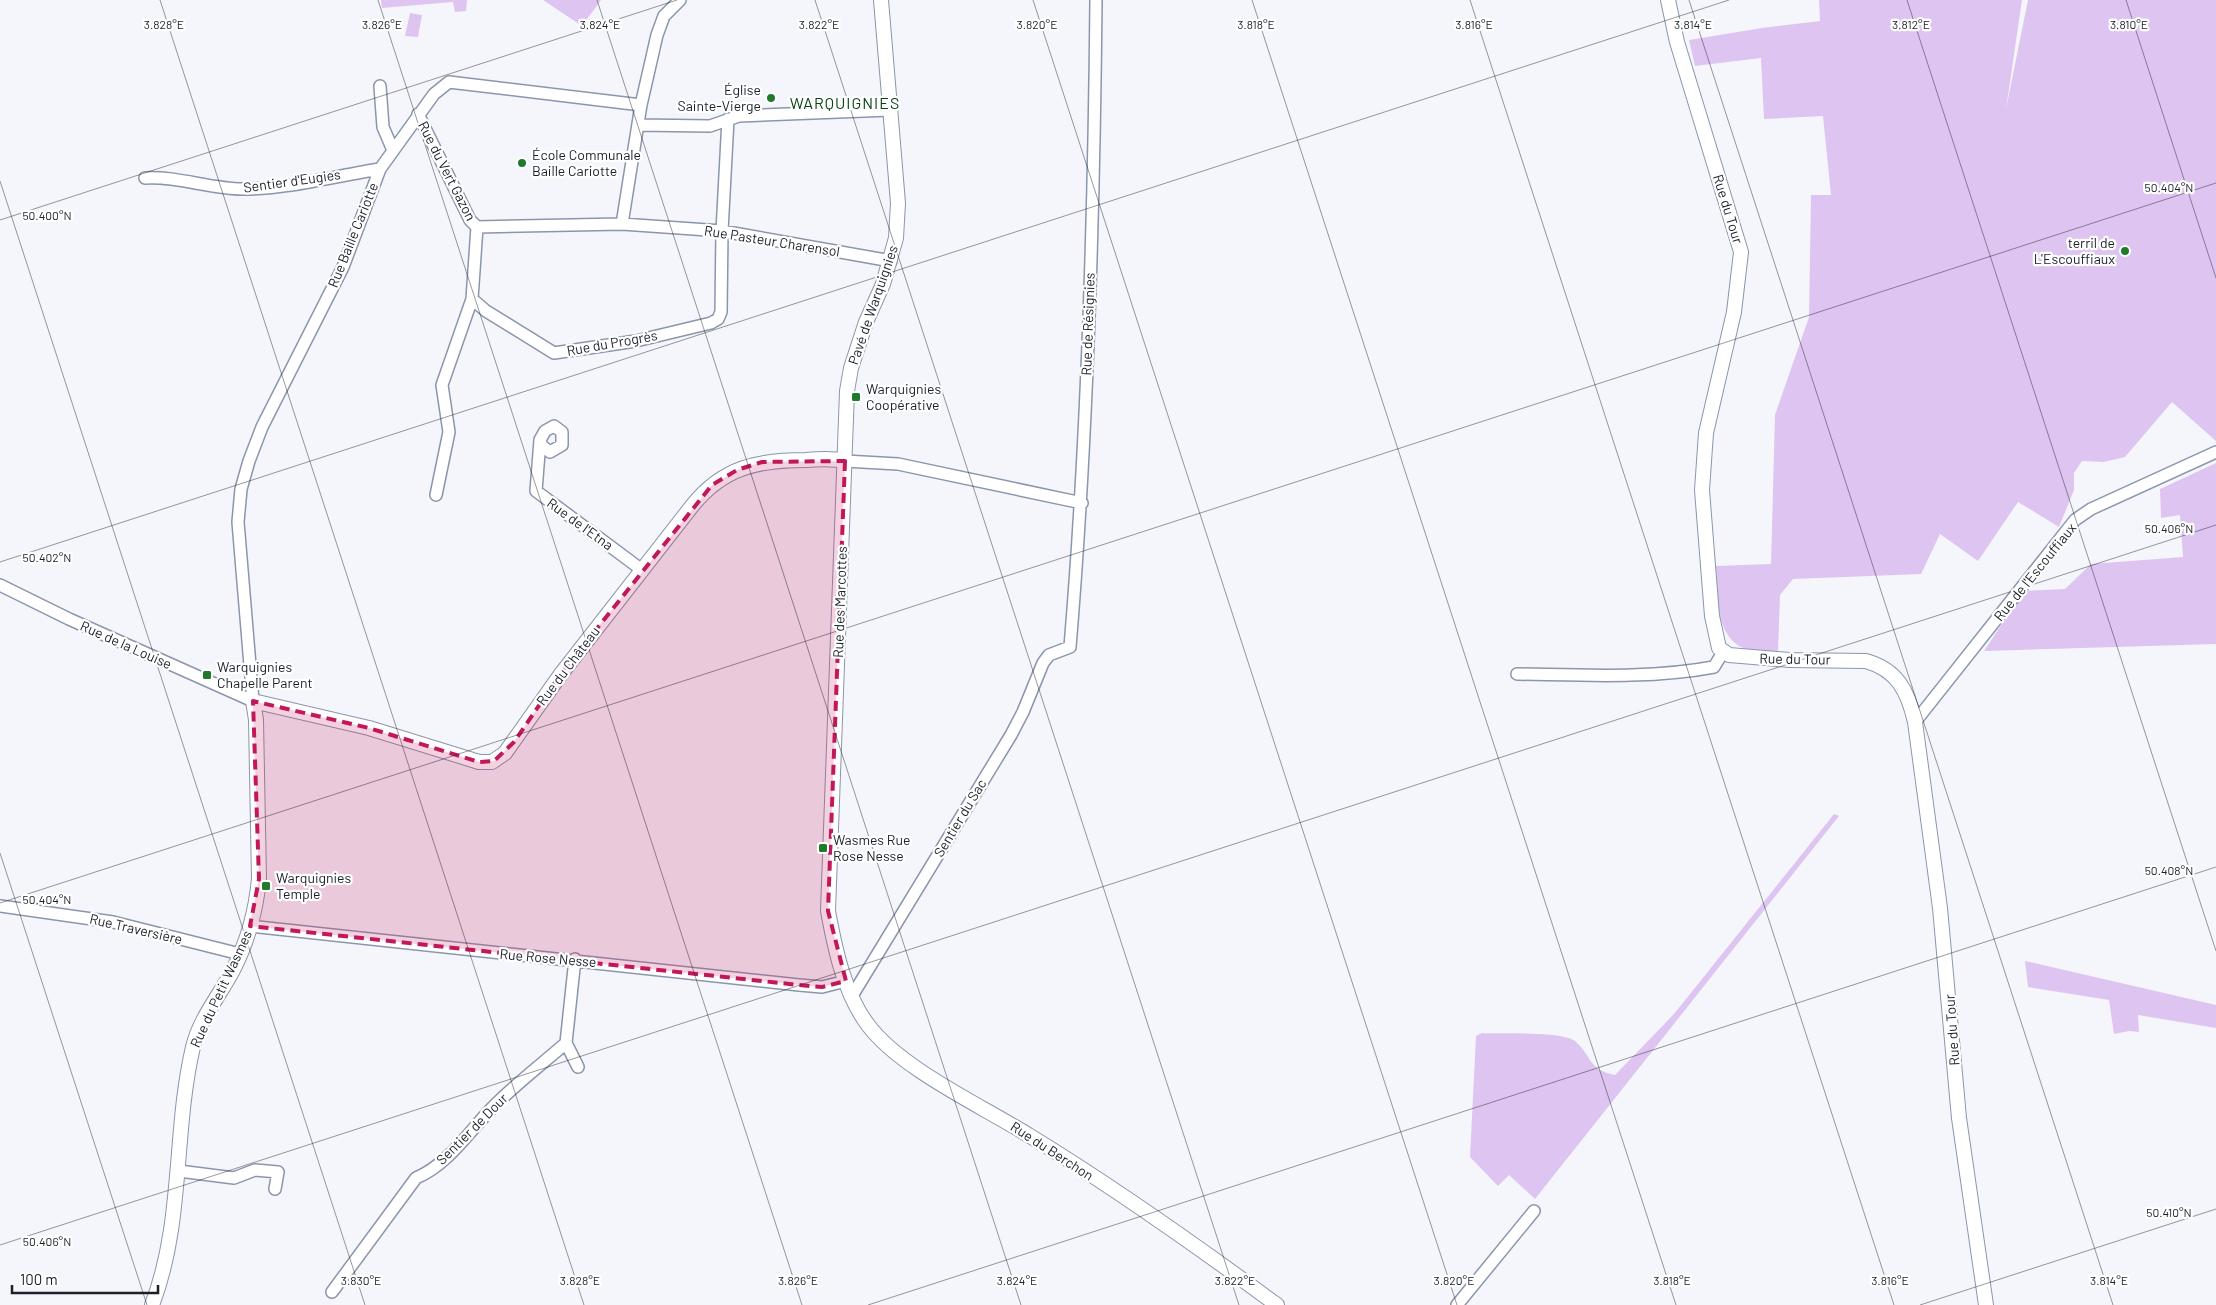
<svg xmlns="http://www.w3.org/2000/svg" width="2216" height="1305" font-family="Barlow,sans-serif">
<rect width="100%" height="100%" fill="#f4f6fb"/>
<path fill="#dec5f1" d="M381 0H467L466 11 455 12 453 2 382 8Z
M543 0H601L582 26Z
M1819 0H2022L2006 109 2028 0H2216V441L2172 402 2125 457 2104 462 2082 461 2074 473V490L2059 527 2018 502 1978 561 1940 534 1921 574 1793 579 1780 595 1778 651C1767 651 1753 653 1743 648 1714 635 1718 592 1716 566L1771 564 1775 415 1809 317 1811 195H1831L1823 116 1764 119 1761 58 1695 66 1689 40 1762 28 1820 21Z
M410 13 422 15 418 37 405 36Z
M2216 463V644L1984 651 2024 591 2065 589 2091 564 2183 557 2180 515 2161 518 2160 489Z
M1834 814 1839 816 1535 1199 1509 1175 1498 1186 1470 1157 1476 1036 1482 1033C1500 1034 1562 1031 1575 1041 1593 1057 1587 1069 1615 1075L1674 1014Z
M2025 961 2216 1005V1028L2138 1015 2139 1032 2129 1031 2114 1034 2109 1000 2028 987Z"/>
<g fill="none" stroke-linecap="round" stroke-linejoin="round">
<g stroke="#8a96ae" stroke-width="14">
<path id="minor" d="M380 86 383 127 392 148
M418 114 470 220 477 227
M638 125 710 126 739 116 890 110
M145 178C178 176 210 189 243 189 289 189 335 176 380 169
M622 224 722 231 891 261
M477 227 472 299 486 311 554 353 636 341 711 323 718 319 721 312 722 231 728 119
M477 227 622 224 641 105 657 35 664 16 680 0
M540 440 542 446 550 452 562 445V432L554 426 545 431 540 440 536 491 642 570
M845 461 898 464 1082 503
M436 495 449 432 442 385 472 299
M0 585 69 619 253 701 238 522 241 489 249 461 262 427 343 267 380 169 434 94 449 82 641 105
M1517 674C1582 675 1650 679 1714 667L1723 652
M1915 722 2075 520 2091 509 2216 452
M0 906 113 922 240 954
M250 926 799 985 822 987 846 981
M575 959 566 1043 578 1067
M852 996 1011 735 1023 712 1043 663 1049 655 1070 647C1088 432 1094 216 1096 0
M179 1171 234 1178 255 1170 278 1172 275 1189
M332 1292 416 1178C449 1164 470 1130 494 1106 517 1083 542 1064 566 1043
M1457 1305 1534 1211"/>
</g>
<g stroke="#8a96ae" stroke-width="16">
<path id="tertiary" d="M881 0 898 203 896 238 883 284 866 322 851 368 847 391 828 911C835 949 844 993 868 1025 901 1069 982 1106 1030 1136 1115 1188 1197 1246 1277 1305
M1668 0 1677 42 1741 252 1734 312 1706 433 1702 490 1712 616 1719 648 1729 655 1790 660 1866 661C1898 670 1908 692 1915 722L1940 908 1959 1118 1986 1305
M152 1305C184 1222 173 1132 193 1047 200 1018 220 995 233 970 248 941 256 910 259 879L256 720 253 701 369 728 479 762H492L505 753 561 674 692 506C723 467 758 460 806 460 819 459 832 458 845 461"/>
</g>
<use href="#minor" stroke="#fff" stroke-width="11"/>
<use href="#tertiary" stroke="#fff" stroke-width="14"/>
</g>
<path fill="#c2185b" fill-opacity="0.2" stroke="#c2185b" stroke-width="4" stroke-dasharray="10 6" stroke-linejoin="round" d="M845 461 828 911 846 981 822 987 799 985 250 926 259 879 253 701 369 728 479 762 494 761 514 742 562 672 712 485 737 470 762 462Z"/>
<path fill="none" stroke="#1b2029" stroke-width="1" stroke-opacity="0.45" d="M160 0 584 1305M378 0 802 1305M597 0 1021 1305M815 0 1239 1305M1033 0 1457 1305M1252 0 1676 1305M1470 0 1894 1305M1689 0 2113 1305M1907 0 2216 951M2126 0 2216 278M0 181 365 1305M0 220 677 0M0 562 1729 0M0 853 147 1305M0 903 2216 183M0 1245 2216 525M868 1305 2216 867M1920 1305 2216 1209"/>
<g fill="#1f7b2b" stroke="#fff" stroke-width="2">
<circle cx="771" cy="98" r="5"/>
<circle cx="522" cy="163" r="5"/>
<circle cx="2125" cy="251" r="5"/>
<rect x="851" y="392" width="10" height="10" rx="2.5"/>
<rect x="202" y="670" width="10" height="10" rx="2.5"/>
<rect x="818" y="843" width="10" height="10" rx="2.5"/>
<rect x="261" y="881" width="10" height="10" rx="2.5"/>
</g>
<g text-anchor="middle" stroke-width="4.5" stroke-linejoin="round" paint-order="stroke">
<g font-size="14" fill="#1b2029" stroke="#fff" text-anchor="start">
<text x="761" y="95" text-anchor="end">Église<tspan x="761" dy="16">Sainte-Vierge</tspan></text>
<text x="532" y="160">École Communale<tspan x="532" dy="16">Baille Cariotte</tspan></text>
<text x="2115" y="248" text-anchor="end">terril de<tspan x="2115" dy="16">L'Escouffiaux</tspan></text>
<text x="866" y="394">Warquignies<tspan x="866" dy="16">Coopérative</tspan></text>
<text x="217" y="672">Warquignies<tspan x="217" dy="16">Chapelle Parent</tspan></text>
<text x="833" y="845">Wasmes Rue<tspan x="833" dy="16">Rose Nesse</tspan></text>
<text x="276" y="883">Warquignies<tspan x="276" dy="16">Temple</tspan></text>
</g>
<g font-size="14" fill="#1b2029" stroke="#fff">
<text transform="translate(447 171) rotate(63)" y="5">Rue du Vert Gazon</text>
<text transform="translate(292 181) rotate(-8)" y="5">Sentier d'Eugies</text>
<text transform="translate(1728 209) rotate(73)" y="5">Rue du Tour</text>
<text transform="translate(353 235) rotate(-68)" y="5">Rue Baille Cariotte</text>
<text transform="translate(772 241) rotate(9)" y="5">Rue Pasteur Charensol</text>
<text transform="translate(873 305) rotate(-71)" y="5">Pavé de Warquignies</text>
<text transform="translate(1088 324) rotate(-88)" y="5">Rue de Résignies</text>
<text transform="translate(612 343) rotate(-10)" y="5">Rue du Progrès</text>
<text transform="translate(580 524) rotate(36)" y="5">Rue de l'Etna</text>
<text transform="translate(2035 572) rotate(-51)" y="5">Rue de l'Escouffiaux</text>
<text transform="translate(840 602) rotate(-88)" y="5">Rue des Marcottes</text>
<text transform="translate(126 645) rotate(24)" y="5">Rue de la Louise</text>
<text transform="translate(1795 659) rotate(1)" y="5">Rue du Tour</text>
<text transform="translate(568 666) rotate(-53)" y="5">Rue du Château</text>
<text transform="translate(960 818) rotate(-59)" y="5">Sentier du Sac</text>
<text transform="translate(136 929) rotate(13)" y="5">Rue Traversière</text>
<text transform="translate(548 958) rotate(5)" y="5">Rue Rose Nesse</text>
<text transform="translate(221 989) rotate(-65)" y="5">Rue du Petit Wasmes</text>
<text transform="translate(1952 1030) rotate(-94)" y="5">Rue du Tour</text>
<text transform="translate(472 1129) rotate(-45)" y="5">Sentier de Dour</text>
<text transform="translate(1052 1151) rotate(33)" y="5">Rue du Berchon</text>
</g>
<g font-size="16" letter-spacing="1" fill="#074411" stroke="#fff">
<text x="845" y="109">WARQUIGNIES</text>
</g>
</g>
<g font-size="12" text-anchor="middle" fill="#1b2029" stroke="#fff" stroke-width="4.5" stroke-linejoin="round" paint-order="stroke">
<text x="164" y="29">3.828°E</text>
<text x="382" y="29">3.826°E</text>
<text x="600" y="29">3.824°E</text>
<text x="819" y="29">3.822°E</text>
<text x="1037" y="29">3.820°E</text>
<text x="1256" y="29">3.818°E</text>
<text x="1474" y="29">3.816°E</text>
<text x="1693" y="29">3.814°E</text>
<text x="1911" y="29">3.812°E</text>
<text x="2129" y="29">3.810°E</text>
<text x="2169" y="192">50.404°N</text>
<text x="47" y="220">50.400°N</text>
<text x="2169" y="533">50.406°N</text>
<text x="47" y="562">50.402°N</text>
<text x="2169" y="875">50.408°N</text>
<text x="47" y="904">50.404°N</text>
<text x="2169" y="1217">50.410°N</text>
<text x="47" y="1246">50.406°N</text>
<text x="361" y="1285">3.830°E</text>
<text x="580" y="1285">3.828°E</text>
<text x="798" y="1285">3.826°E</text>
<text x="1017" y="1285">3.824°E</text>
<text x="1235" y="1285">3.822°E</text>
<text x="1454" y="1285">3.820°E</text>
<text x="1672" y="1285">3.818°E</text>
<text x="1890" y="1285">3.816°E</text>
<text x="2109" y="1285">3.814°E</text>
</g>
<path d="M12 1285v8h146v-8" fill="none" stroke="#1b2029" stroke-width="2.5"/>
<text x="20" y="1285" font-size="15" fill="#1b2029" stroke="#ffffff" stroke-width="4" paint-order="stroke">100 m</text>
</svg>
